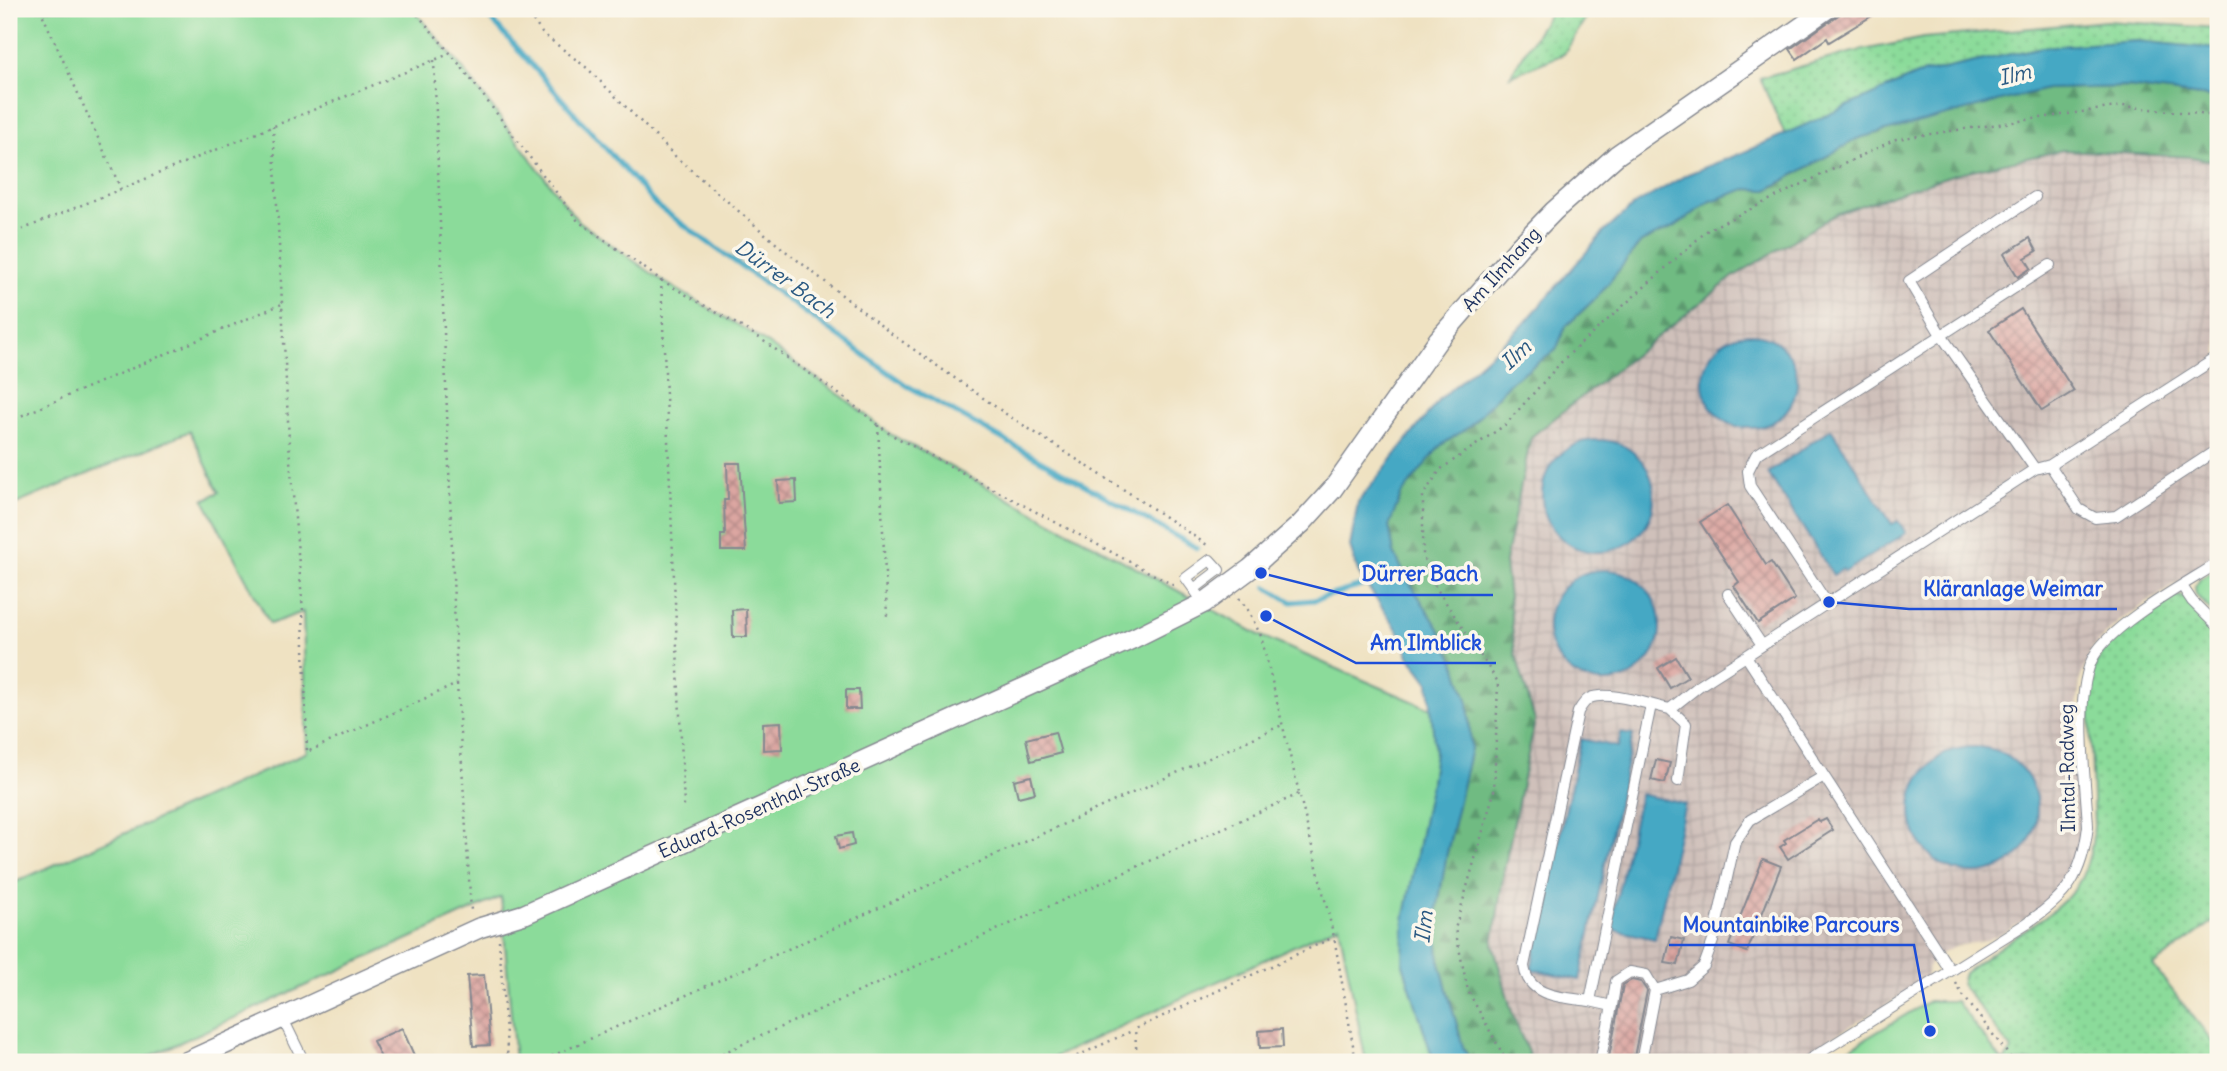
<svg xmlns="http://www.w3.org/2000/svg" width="2227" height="1071" font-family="Delius,sans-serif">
<defs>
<pattern id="industrial-grid" width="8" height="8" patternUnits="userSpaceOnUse" patternTransform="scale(1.75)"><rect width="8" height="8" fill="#cfc0ba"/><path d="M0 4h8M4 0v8" fill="none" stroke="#b1a5a2"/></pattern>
<pattern id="grass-dots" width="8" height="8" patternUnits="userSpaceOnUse" patternTransform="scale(1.75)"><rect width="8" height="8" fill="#8bdb9a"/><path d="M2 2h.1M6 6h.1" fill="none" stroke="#77bc87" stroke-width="1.8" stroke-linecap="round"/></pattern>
<pattern id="forest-firs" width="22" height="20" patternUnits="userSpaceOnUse" patternTransform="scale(1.75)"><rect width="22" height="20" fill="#70bb82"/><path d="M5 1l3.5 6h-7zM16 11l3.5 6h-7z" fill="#5b986e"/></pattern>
<pattern id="building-cross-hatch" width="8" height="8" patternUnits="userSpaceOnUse" patternTransform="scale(1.75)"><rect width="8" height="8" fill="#dba6a1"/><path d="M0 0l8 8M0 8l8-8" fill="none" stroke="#b18886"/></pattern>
</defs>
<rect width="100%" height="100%" fill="#fbf7ec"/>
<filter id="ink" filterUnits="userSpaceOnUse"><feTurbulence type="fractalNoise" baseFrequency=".0143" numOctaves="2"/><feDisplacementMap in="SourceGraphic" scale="14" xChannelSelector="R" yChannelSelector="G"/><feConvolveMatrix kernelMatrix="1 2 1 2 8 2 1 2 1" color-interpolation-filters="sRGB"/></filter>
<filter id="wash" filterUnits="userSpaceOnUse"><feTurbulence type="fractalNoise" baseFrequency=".00686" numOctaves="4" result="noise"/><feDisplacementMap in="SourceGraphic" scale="28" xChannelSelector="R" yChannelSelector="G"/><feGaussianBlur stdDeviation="1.57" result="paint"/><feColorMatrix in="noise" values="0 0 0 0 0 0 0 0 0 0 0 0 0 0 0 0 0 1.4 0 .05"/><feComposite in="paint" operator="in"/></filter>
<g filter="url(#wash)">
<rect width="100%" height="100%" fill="#efe2c2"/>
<path fill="url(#industrial-grid)" d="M2063 150 2191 157 2218 162V556L2118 622 2093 647 2080 679 2077 707 2083 820 2081 846 2063 888 2048 904 2007 931 1985 941 1956 946 1939 955 1928 966 1926 981 1790 1062H1532L1513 1016 1493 944 1504 870 1535 721 1515 652 1505 562 1531 437 1733 277 1838 213 1955 174Z"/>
<path fill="url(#grass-dots)" stroke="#53857c" stroke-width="2" d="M1552 9H1591L1564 54 1510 76Z
M2106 21 2218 28V49L2137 41 2042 47 1917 75 1785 135 1760 78 1853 52 1924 38Z
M2176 596H2184L2218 633V918L2153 966 2218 1048V1062H2003L2012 1051 1961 983 1964 973C1981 961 1996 949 2013 938 2063 904 2089 892 2094 826L2089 690 2096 664 2105 649 2122 633Z"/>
<path fill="url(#forest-firs)" stroke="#467570" stroke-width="2" d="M2128 87 2218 98V162L2191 157 2063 150 1955 174 1838 213 1733 277 1531 437 1505 562 1515 652 1535 721 1504 870 1493 944 1513 1016 1532 1062H1471L1463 1047 1439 960 1436 916 1447 853 1471 748 1468 703 1457 668 1441 632 1406 577 1394 553 1389 526 1401 495 1440 446 1470 426 1511 381 1556 350 1566 326 1599 295 1641 242 1674 227 1711 201 1746 189 1768 190 1859 138 1906 124 2046 89Z"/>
<path fill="#8bdb9a" stroke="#53857c" stroke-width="2" d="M9 9H413L460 65 578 221 661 280 755 335 843 397 890 434 1261 636 1431 709 1435 753 1431 782 1412 880 1403 964 1431 1053 1437 1062H1366L1339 925 1044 1062H515L501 897 137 1062H9V885L307 752 303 612 270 624 204 500 219 492 190 431 9 507Z
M2218 568V619L2196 595 2195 587 2200 579Z
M1929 1001H1956L2003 1062H1827Z"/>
<path fill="#45a8c4" stroke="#306c91" stroke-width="2" d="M2137 41 2218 49V98L2128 87 2046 89 1859 138 1767 190 1746 189 1711 201 1674 227 1641 242 1599 295 1566 326 1556 350 1511 381 1470 426 1440 446 1401 495 1389 526 1394 553 1406 577 1441 632 1457 668 1468 703 1471 748 1447 853 1436 916 1439 960 1463 1047 1471 1062H1437L1431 1053 1403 964 1404 920 1431 782 1435 753 1429 683 1409 656 1403 638 1359 574 1350 547 1358 502 1440 399 1523 325 1603 233 1633 206 1688 174 1742 153 1917 75 2042 47Z
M1703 381a47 47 0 1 1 94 0a47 47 0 1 1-94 0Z
M1831 429 1892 524 1898 521 1906 533 1845 572 1843 569 1833 575 1768 473Z
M1542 496a56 56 0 1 1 112 0a56 56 0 1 1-112 0Z
M1548 626a56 56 0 1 1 112 0a56 56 0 1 1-112 0Z
M1621 733 1633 735 1580 980 1531 969 1581 739 1618 747Z
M1911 810a63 63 0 1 1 126 0a63 63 0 1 1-126 0Z
M1640 794 1685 804 1655 939 1610 929Z"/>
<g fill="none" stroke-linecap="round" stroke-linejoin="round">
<path stroke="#45a8c4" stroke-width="5" d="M482 9 656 205 906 385 1197 548
M1267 587 1292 602 1314 600 1375 582"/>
</g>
<g id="blocks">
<path fill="url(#building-cross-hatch)" d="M1847 9H1883L1829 42 1827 38 1797 59 1790 49Z
M2030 238 2037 251 2025 258 2031 268 2018 277 2004 254Z
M2021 309 2074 391 2042 411 1989 330Z
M727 463H740L746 551H721V535H725L724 500H728Z
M796 480 797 502 779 503 778 481Z
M1727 505 1766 565 1771 562 1795 599 1758 623 1734 586 1739 582 1700 522Z
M746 609 747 637H733L732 610Z
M1676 657 1688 677 1670 688 1658 668Z
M846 690H859L860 709H846Z
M781 722 782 749 763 750V723Z
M1055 732 1061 753 1031 761 1026 739Z
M1656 760 1670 763 1665 783 1651 780Z
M1031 776 1035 793 1018 797 1014 780Z
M1818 819 1820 822 1826 819 1833 830 1788 859 1780 847 1786 843 1784 840Z
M852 833 854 845 839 849 836 836Z
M1763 859 1781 866 1747 952 1729 945Z
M1671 937 1684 940 1678 965 1665 963Z
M484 975 490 1045 473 1046 467 976Z
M1632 980 1641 982 1647 991 1633 1062H1608L1623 985Z
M402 1028 417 1062H383L373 1041Z
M1282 1029 1283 1047 1260 1048 1259 1031Z"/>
</g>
</g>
<g filter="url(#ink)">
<use href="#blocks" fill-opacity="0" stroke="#858890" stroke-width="2"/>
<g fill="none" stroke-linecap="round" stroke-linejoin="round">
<g stroke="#858890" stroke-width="12">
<path id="service" d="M2050 465 2079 509 2095 518 2116 516 2218 449
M2035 469 1941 335 1909 281 2035 197
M2182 586 2192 601 2218 627
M1194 589 1219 570 1210 560 1186 578 1204 603
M1728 594 1762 645
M1827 603 1750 486 1748 471 1756 455 2050 265
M1651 705 1590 1001C1563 997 1528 998 1524 966L1578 712C1581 707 1584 701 1590 698 1608 690 1650 705 1670 709L1699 686 1746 656
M1670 709 1686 724 1678 781
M1950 970 1746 656 2035 469 2050 465 2218 357
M1655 990 1688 980 1704 966 1713 941 1735 842 1750 820 1824 776
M1590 1001 1612 1006 1600 1062
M1612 1006 1616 981 1630 972 1646 975 1655 990 1641 1062
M283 1019 304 1062
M1807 1061 2027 923C2068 895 2082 876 2088 826 2086 783 2073 691 2094 656 2113 623 2185 584 2218 563"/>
</g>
<g stroke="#858890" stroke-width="22">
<path id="minor" d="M186 1062 479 928 525 914 1134 638 1204 603 1250 569 1301 524 1332 490 1438 340 1520 246 1554 211 1617 155 1827 9"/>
</g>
<path stroke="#858890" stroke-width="2.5" stroke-dasharray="2 5" stroke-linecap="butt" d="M40 9 121 189
M413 9 460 65 578 221 661 280 755 335 843 397 890 434 1175 586
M525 9 542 33 587 68 677 158 778 245 893 335 1006 414 1140 500 1210 547
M273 126 290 460 303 611 307 752 457 684 434 60
M9 235 449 54
M661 280 684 807
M9 421 282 304
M878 425 887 616
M1239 598 1248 610 1261 636 1334 937 1356 1062
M457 684 471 911
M499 940 508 1062
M1956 983 1962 994 2014 1062
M539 1062 1282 725
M703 1062 1299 794
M1064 1062 1134 1030
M1137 1062 1135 1029 1334 937
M1507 1062 1468 991 1455 929 1494 792 1498 682 1431 580 1423 556V495L1441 469 1505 425 1565 358 1709 229 1896 139 2123 106 2218 116"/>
<use href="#service" stroke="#fff" stroke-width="10"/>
<use href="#minor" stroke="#fff" stroke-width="19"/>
</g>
</g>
<g text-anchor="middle" stroke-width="7" stroke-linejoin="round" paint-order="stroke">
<g font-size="19" fill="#1b2f5e" stroke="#fbf7ec">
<text transform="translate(1501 269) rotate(-48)" y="7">Am Ilmhang</text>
<text transform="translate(2067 768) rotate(-91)" y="7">Ilmtal-Radweg</text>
<text transform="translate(759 808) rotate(-24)" y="7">Eduard-Rosenthal-Straße</text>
</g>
<g font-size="21" font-style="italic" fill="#2a5982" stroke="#fbf7ec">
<text transform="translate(2015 75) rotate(-13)" y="7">Ilm</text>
<text transform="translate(785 279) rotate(36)" y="7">Dürrer Bach</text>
<text transform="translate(1516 355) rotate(-43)" y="7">Ilm</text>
<text transform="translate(1424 927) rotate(-84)" y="7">Ilm</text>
</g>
</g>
<path fill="none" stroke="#1d4ed8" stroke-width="2.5" d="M1261 573L1348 595H1493M1829 602L1909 609H2117M1266 616L1356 663H1496M1930 1031L1914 945H1669"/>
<g fill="#1d4ed8" stroke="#fbf7ec" stroke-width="2.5">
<circle cx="1261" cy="573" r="7"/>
<circle cx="1829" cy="602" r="7"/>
<circle cx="1266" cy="616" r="7"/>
<circle cx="1930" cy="1031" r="7"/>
</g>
<g font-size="21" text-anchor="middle" font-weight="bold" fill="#1d4ed8" stroke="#fbf7ec" stroke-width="7" stroke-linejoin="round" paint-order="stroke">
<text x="1420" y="581">Dürrer Bach</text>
<text x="2013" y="596">Kläranlage Weimar</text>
<text x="1426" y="650">Am Ilmblick</text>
<text x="1791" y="932">Mountainbike Parcours</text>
</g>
<rect width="2227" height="1071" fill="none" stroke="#fbf7ec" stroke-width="35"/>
</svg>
